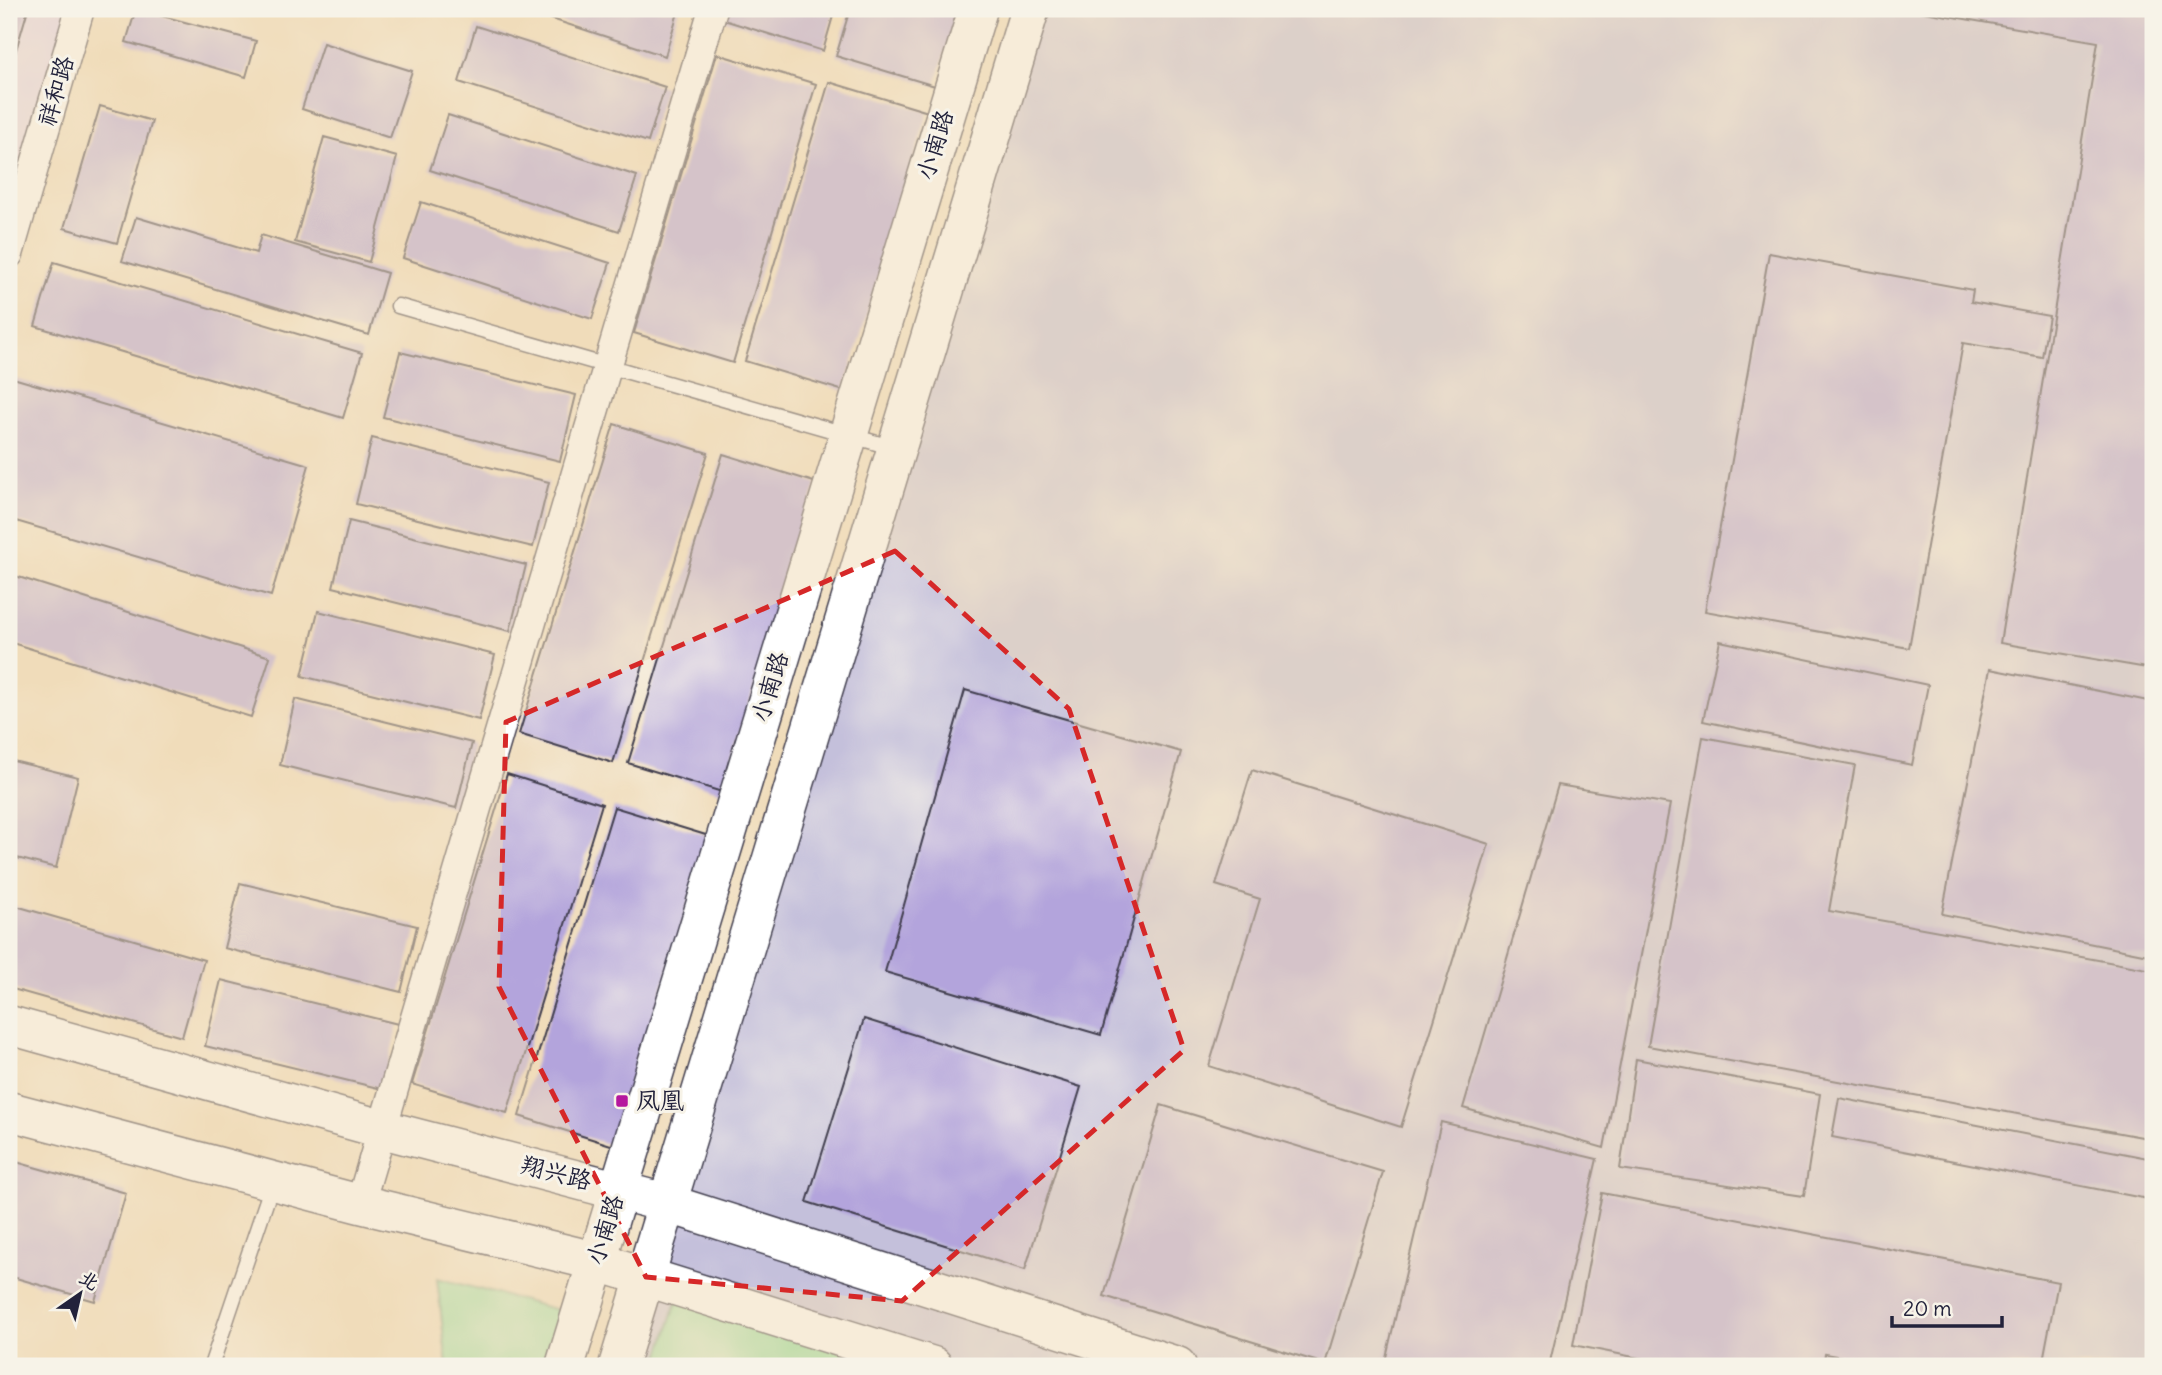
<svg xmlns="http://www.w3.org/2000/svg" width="2162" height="1375" font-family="Delius,'LXGW WenKai TC',sans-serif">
<rect width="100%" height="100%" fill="#f7f3e8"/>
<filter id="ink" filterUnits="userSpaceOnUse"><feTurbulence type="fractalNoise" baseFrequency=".0143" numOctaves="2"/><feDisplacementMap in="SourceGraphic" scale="14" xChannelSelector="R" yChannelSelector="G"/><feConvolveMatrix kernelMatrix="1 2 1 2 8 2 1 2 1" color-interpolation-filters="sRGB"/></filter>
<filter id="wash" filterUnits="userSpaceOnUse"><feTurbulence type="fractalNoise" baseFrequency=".00686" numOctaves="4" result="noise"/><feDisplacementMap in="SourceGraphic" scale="28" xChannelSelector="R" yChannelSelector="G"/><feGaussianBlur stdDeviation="1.57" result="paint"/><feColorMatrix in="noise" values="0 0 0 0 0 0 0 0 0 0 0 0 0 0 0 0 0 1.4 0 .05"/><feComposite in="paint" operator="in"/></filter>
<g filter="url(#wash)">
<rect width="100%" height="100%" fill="#f0dcba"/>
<path fill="#e0d4f4" d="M9 9H80L9 254Z"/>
<path fill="#c4c0db" d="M1030 9H2153V1366H618Z"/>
<path fill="#8dde9e" stroke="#58806c" stroke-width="2" d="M437 1278 562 1311 547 1366H447Z
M678 1298 890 1366H656Z"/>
<g id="blocks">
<path fill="#b3a4dc" d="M9 9H28L9 74Z
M136 9 256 41 246 77 126 42Z
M521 9H679L665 56Z
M728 9H835L823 51 724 20Z
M850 9H959L935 86 836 56Z
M1907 9H2153V669L2000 643 2098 42Z
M476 26 665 87 648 142 459 82Z
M323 43 412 71 390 138 302 109Z
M717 54 816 84 733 363 634 333Z
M829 82 928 112 844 391 745 361Z
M100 106 152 121 117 243 64 228Z
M448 115 637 176 619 231 430 170Z
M324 137 397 157 369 262 295 242Z
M421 202 610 263 592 319 403 258Z
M136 217 256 253 261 235 387 273 369 335 122 261Z
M1769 253 1973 290 1971 302 2049 316 2042 357 1963 343 1909 648 1705 611Z
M54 262 362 353 343 418 35 326Z
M400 352 576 395 560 461 383 417Z
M13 378 309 465 271 596 9 519V394Z
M614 424 708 453 613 763 519 734Z
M372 438 549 482 533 547 356 504Z
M723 454 817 483 722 792 628 763Z
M349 521 526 565 510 631 333 587Z
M9 574 270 657 251 717 9 642Z
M318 611 495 655 479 720 302 676Z
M1720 641 1928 685 1912 765 1703 721Z
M1990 669 2153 702V956L1942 914Z
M965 690 1181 752 1101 1035 885 972Z
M295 699 472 743 456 808 280 765Z
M1703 737 1855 765 1829 911 2153 970V1139L1648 1046Z
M9 760 78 777 56 868 9 856Z
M1252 770 1489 844 1401 1127 1209 1066 1260 899 1216 885Z
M507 774 602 804 507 1113 412 1084Z
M1558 785 1670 804 1604 1148 1463 1108Z
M614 807 709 836 614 1146 519 1116Z
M240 883 417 926 401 992 224 948Z
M9 904 204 960 182 1037 9 988Z
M221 980 398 1024 382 1089 205 1046Z
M864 1019 1081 1087 1025 1270 807 1202Z
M1636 1059 1820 1094 1804 1196 1620 1169Z
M1839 1098 2153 1159V1200L1832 1137Z
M1161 1105 1383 1172 1325 1364 1104 1296Z
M1441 1122 1597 1159 1549 1366H1384Z
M9 1160 126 1193 95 1301 9 1276Z
M1602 1193 2058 1282 2042 1366H1890L1825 1354 1823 1366H1679L1573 1345Z
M1833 1361 1852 1365V1366H1831Z"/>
</g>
</g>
<g filter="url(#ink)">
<use href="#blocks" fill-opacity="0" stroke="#413e4e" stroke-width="2"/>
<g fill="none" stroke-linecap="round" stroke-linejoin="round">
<g stroke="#413e4e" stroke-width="17">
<path id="lane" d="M398 306 894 448
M211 1366 273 1182"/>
</g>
<g stroke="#413e4e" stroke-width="31">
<path id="street" d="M9 254 80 9
M360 1204 713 9"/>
</g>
<g stroke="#413e4e" stroke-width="41">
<path id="secondary" d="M9 1025 382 1129 666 1203 1177 1366
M9 1111 360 1204 595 1261 933 1366
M565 1366 978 9
M618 1366 1030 9"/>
</g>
<use href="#lane" stroke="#fff" stroke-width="14"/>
<use href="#street" stroke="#fff" stroke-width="28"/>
<use href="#secondary" stroke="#fff" stroke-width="38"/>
</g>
</g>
<path d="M0 0H2162V1375H0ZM895 551 1069 709 1184 1050 902 1301 646 1277 499 987 506 722Z" fill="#f0dcba" fill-opacity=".55" fill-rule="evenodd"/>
<path fill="none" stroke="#d62828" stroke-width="5" stroke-dasharray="14 9" stroke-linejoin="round" d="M895 551 1069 709 1184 1050 902 1301 646 1277 499 987 506 722Z"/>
<rect fill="#b5179e" stroke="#f7f3e8" stroke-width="2.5" x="615" y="1094" width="14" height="14" rx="3.5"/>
<g text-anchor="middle" stroke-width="6" stroke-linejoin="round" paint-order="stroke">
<g font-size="24" fill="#22223b" stroke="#f7f3e8">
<text transform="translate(56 91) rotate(-74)" y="8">祥和路</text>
<text transform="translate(935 145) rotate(-73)" y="8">小南路</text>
<text transform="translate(770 687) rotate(-73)" y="8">小南路</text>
<text transform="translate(556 1173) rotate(14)" y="8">翔兴路</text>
<text transform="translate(605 1230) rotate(-73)" y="8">小南路</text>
</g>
<g font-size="24" fill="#22223b" stroke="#f7f3e8" text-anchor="start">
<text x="636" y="1109">凤凰</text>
</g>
</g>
<rect width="2162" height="1375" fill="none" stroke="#f7f3e8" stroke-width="35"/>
<g transform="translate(80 1294) rotate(34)" stroke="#f7f3e8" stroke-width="5" paint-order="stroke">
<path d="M0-5L12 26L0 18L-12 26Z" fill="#22223b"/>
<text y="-10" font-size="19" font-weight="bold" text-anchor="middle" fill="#22223b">北</text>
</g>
<path d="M1892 1316v10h110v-10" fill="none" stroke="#22223b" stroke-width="3.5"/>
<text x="1903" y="1316" font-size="21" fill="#22223b" stroke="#f7f3e8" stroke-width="5" paint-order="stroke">20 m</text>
</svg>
